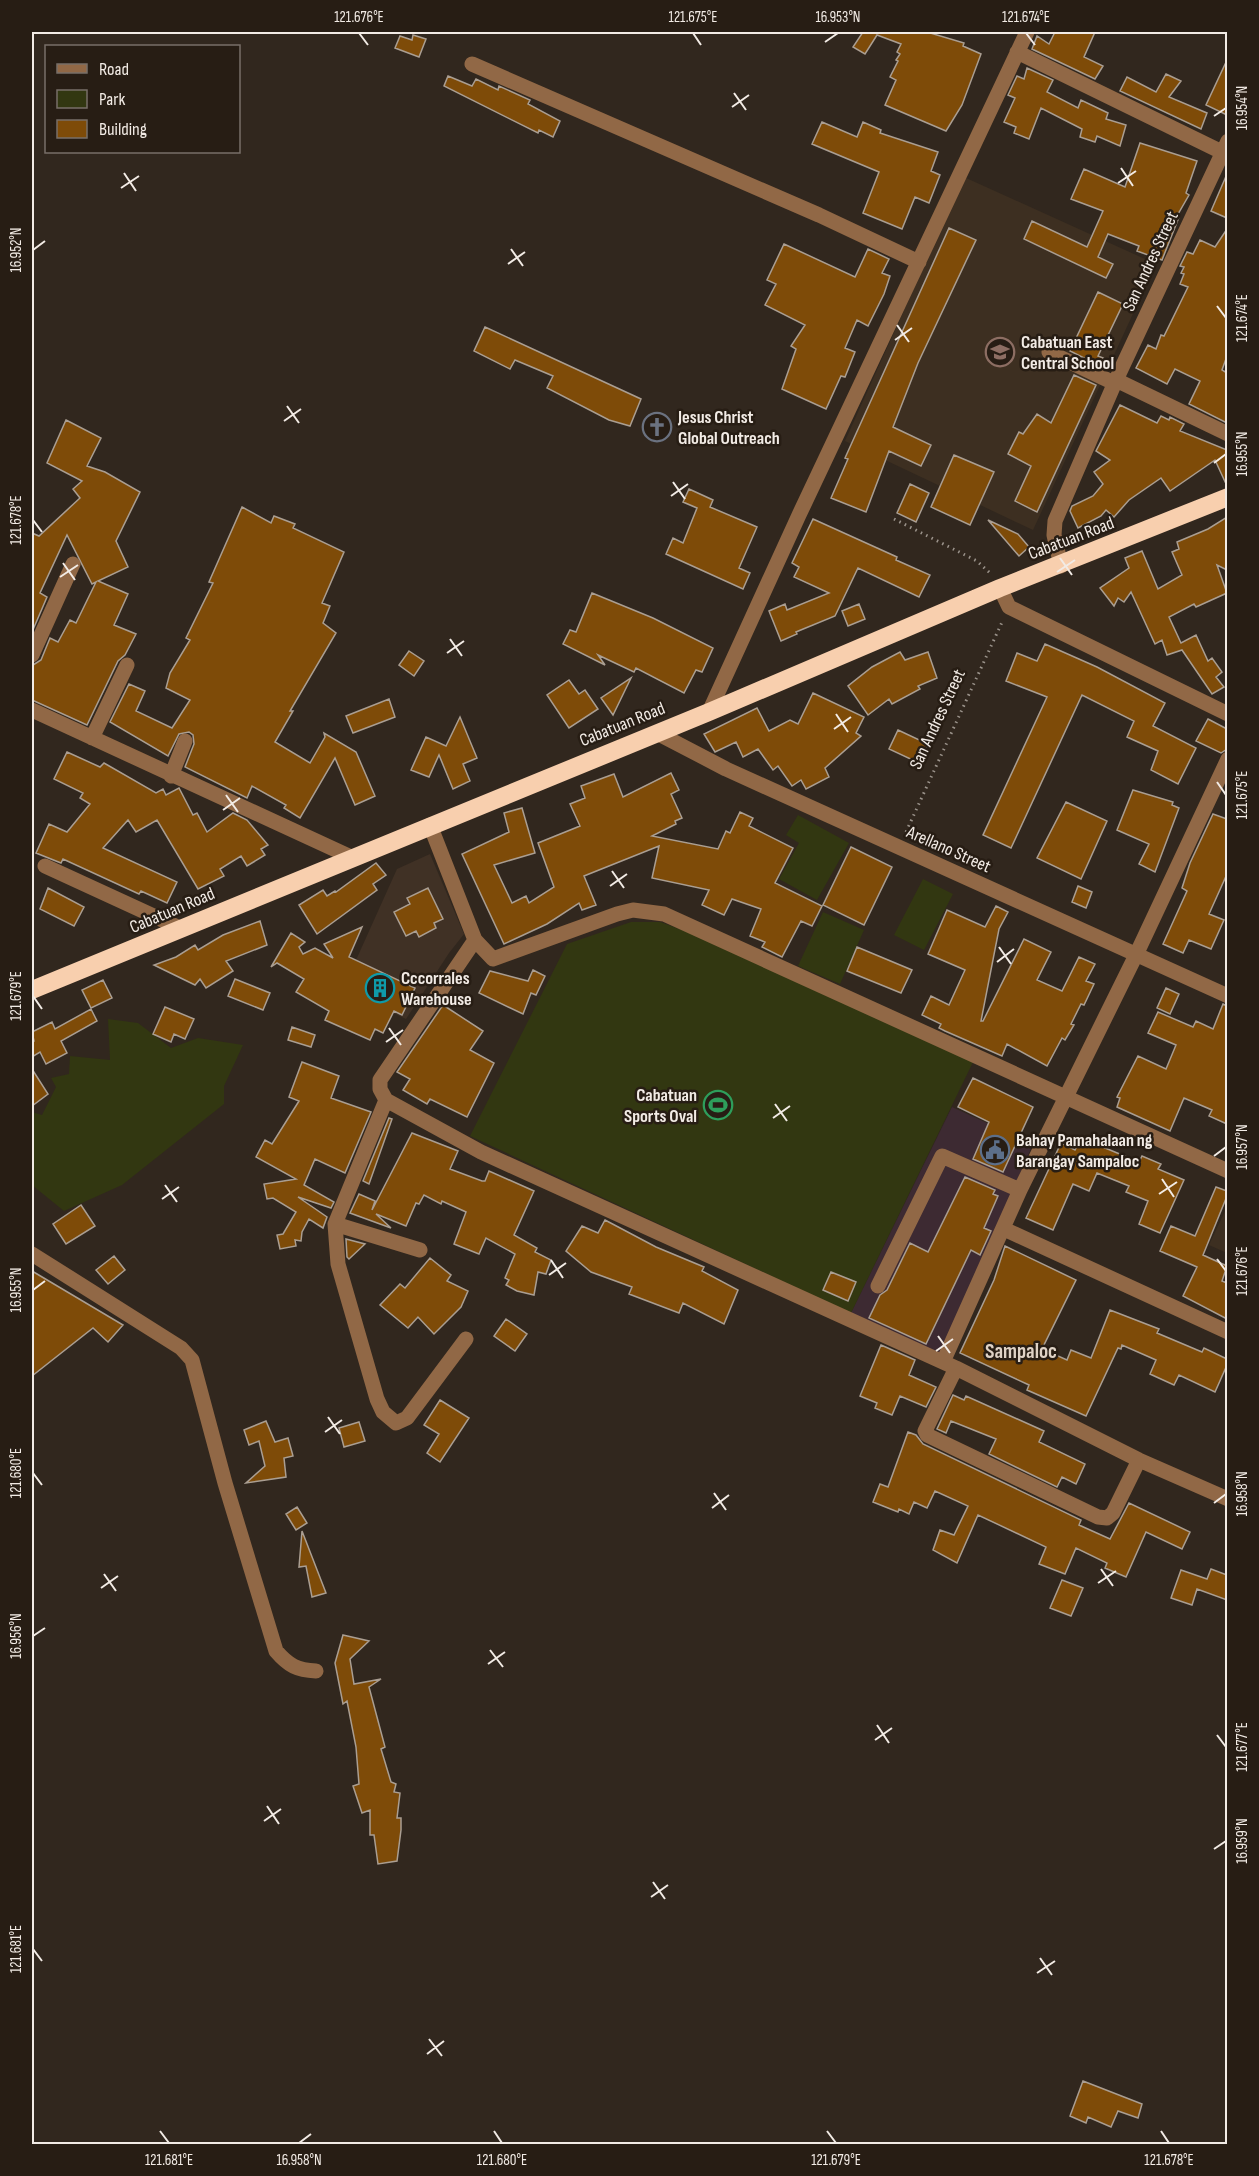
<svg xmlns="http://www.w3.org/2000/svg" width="1259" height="2176" font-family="'Sofia Sans Condensed',sans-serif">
<rect width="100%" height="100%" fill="#31271e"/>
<path fill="#3d2a32" d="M952 1107 1033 1144 939 1357 851 1313Z"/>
<path fill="#403125" d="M430 854 464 934 449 953 406 1019 343 989 397 869Z"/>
<path fill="#3d2f21" d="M964 177 1156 264 1033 530 845 441Z
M1227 1207 1228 1253H1227L1209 1245Z"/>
<path fill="#323711" d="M798 815 849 843 817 900 779 879 799 843 786 835Z
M923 879 953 894 924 950 894 935Z
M823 912 864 930 840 984 798 966Z
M631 922H660L685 931 974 1060 851 1313 470 1136 567 944Z
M108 1019 138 1023 171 1048 198 1038 243 1045 224 1086V1104L122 1185 64 1211 32 1185V1112L42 1115 56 1087 51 1078 69 1074 70 1056 110 1060Z"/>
<path fill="#7e4b08" stroke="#aa9e92" stroke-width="1.5" d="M863 32H927L964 43 963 46 981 54 962 105 946 131 885 105 896 80 890 77 898 61 896 60 900 54 897 52 901 44 877 35 865 54 853 47Z
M1055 32H1095L1084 57 1103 66 1095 79 1032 49 1037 36 1049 44Z
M413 35 426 39 419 57 395 48 400 36 412 40Z
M1227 60V115L1206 105Z
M1027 68 1053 80 1047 92 1078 108 1081 100 1108 113 1106 119 1126 125 1120 146 1097 136 1095 142 1080 137 1082 129 1041 108 1029 139 1014 133 1016 127 1004 122 1015 98 1008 95 1017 76 1024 79Z
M1166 74 1181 81 1169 97 1207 113 1201 129 1120 91 1127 77 1156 92Z
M448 76 472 86 476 79 498 90 499 86 530 100 528 104 560 121 553 137 539 130 538 133 444 86Z
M822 122 857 137 863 122 881 130 880 133 938 152 931 171 940 175 929 203 915 197 902 229 863 213 879 172 812 144Z
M1140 143 1197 161 1186 193 1189 195 1177 216 1179 217 1162 260 1137 251 1139 246 1108 234 1098 257 1113 264 1106 278 1024 239 1032 221 1087 247 1103 211 1071 199 1084 169 1125 187Z
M1227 174V218L1211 211Z
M949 228 976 240 918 363 893 427 931 445 921 466 889 451 866 512 831 498 848 459 845 458Z
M1227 229V356L1222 370 1227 373V423L1189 404 1200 381 1175 369 1167 384 1136 368 1148 345 1156 349 1161 335 1164 336 1188 287 1180 284 1184 274 1181 273 1184 267 1180 266 1187 252 1193 254 1200 240 1215 247Z
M784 244 855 277 868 249 889 259 882 273 890 276 884 294 868 326 857 320 845 348 855 352 845 377 841 376 826 409 782 389 796 349 791 346 805 325 765 305 776 284 767 280Z
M1098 292 1123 304 1098 356 1103 358 1100 366 1070 351Z
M485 327 641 399 630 426 609 420 547 388 553 376 515 360 510 369 474 351Z
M1074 375 1096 385 1037 512 1015 501 1031 466 1008 454 1019 432 1023 434 1037 414 1051 423Z
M1120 405 1157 423 1161 416 1169 420 1170 417 1184 424 1180 431 1227 450V486L1215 460 1170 491 1161 478 1129 500 1114 517 1106 510 1101 516 1078 528 1070 511 1072 506 1093 496 1103 484 1094 472 1110 460 1096 451Z
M66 420 101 438 87 466 105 472 140 492 116 541 128 567 98 581 128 594 114 625 136 634 125 655 118 661 87 725 32 700 33 665 41 660 50 638 58 642 70 620 76 623 96 582 92 584 67 535 40 593 47 597 32 632V533L39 536 80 498 73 489 82 481 47 463Z
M954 455 994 472 970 525 931 507Z
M910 484 929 493 916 522 897 513Z
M689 489 713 500 710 507 757 527 739 568 750 573 743 589 666 554 673 538 683 543 697 508 683 502Z
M242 507 271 523 274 516 295 524 293 528 344 552 322 603 330 606 323 623 336 633 290 711H293L275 742 310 763 325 737 324 733 356 752 375 796 355 805 335 758 300 818 284 808 286 805 252 786 247 798 185 767 194 744 193 735 189 732 179 734 168 756 110 722 129 684 145 691 136 711 172 728 190 700 166 688 170 673 190 640 186 638 213 583 209 582Z
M1227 517V570L1217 565 1227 593 1196 607 1194 604 1169 617 1181 643 1196 635 1208 661 1212 658 1222 672 1216 677 1224 687 1212 694 1182 650 1167 655 1162 640 1155 644 1131 592 1124 602 1118 598 1114 606 1100 588 1129 568 1125 558 1142 551 1158 589 1182 575 1172 552 1179 549 1177 542 1208 529Z
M813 519 897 557 896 560 930 575 919 597 858 568 835 616 796 632 797 634 781 641 769 611 785 604 787 610 829 593 794 577 799 567 792 563Z
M988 520 1018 534 1029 547 1019 556Z
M592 593 653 618 713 648 702 672 696 670 684 693 636 668 634 672 598 655 605 665 563 644 570 630 576 632Z
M859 604 865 619 848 626 842 611Z
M1045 644 1097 667 1165 703 1153 726 1196 748 1178 784 1151 770 1158 751 1127 737 1134 721 1082 695 1011 848 983 835 1047 697 1006 681 1017 653 1037 661Z
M409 651 424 661 414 676 399 665Z
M900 652 905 660 928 652 937 678 918 686 920 689 892 704 889 699 868 715 848 686 872 667Z
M631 678 613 715 601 698Z
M569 680 579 694 585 690 598 709 569 728 547 695Z
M813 693 864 717 856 733 861 736 825 768 829 777 806 789 801 780 792 786 778 766 773 770 758 749 743 757 736 742 715 752 704 734 757 708 769 731 790 720 798 724Z
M389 699 395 717 353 733 346 716Z
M460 717 477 758 463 764 470 781 453 789 439 755 429 777 411 770 426 737 446 746Z
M1208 719 1227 729V749L1221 753 1196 741Z
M898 730 928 744 919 763 889 749Z
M67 752 100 767 104 763 156 793 163 789 166 795 179 788 193 815 197 813 207 832 233 813 247 820 268 845 261 849 265 855 247 866 241 856 220 869 224 876 198 889 157 820 136 832 128 820 103 848 177 882 167 903 141 891 139 894 63 859 61 863 36 853 49 824 67 832 90 804 80 798 83 793 54 779Z
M671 773 679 790 671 794 682 818 675 821 676 824 652 836 718 849 726 831 730 833 740 812 753 818 749 826 793 848 775 883 822 906 812 926 801 921 782 957 762 947 765 942 750 936 761 909 732 899 724 915 702 905 709 890 652 878 659 846 584 876 596 905 582 910 579 903 547 924 504 944 462 854 509 832 504 813 522 808 535 853 494 865 512 903 526 896 529 903 554 887 538 843 580 826 570 804 585 798 581 786 614 774 623 797Z
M1133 790 1173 802 1172 805 1179 808 1155 872 1139 864 1149 844 1117 830Z
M1066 802 1107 821 1081 879 1037 858Z
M1213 814 1227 819V874L1209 914 1224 920 1211 949 1189 940 1183 953 1163 944 1187 891 1182 888 1190 863Z
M851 847 892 867 864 925 823 905Z
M376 863 386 875 373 884 377 890 317 934 299 905 323 890 327 896 335 891 336 892Z
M1078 886 1092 892 1086 908 1072 902Z
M48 888 84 907 74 926 40 909Z
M428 888 443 919 434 923 436 928 419 937 416 931 406 936 394 912 410 904 407 898Z
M996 906 1008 912 999 929 981 1021H983L1024 939 1051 952 1037 980 1062 991 1079 957 1095 964 1086 981 1094 984 1084 1005 1081 1004 1071 1024 1074 1025 1065 1040 1062 1038 1047 1066 1007 1044 1002 1056 945 1031 939 1028 941 1024 922 1015 931 996 949 1005 965 970 928 954 947 910 985 927Z
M260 921 267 945 226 961 233 971 206 988 200 979 195 985 154 965 176 957 195 945 198 950 223 935Z
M362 927 349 957 415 988 402 1015 394 1011 383 1033 375 1029 370 1040 325 1020 329 1011 296 992 304 979 277 963 271 967 291 933 305 942 299 947 303 954 315 948 333 958 324 944Z
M857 947 912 970 901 993 847 971Z
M533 970 545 976 536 995 531 993 523 1014 479 993 490 971 528 981Z
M235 979 270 993 263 1010 228 996Z
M103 980 112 998 91 1008 82 990Z
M1166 988 1179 994 1170 1014 1157 1008Z
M1223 1004 1227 1006V1124L1209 1116 1212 1110 1184 1098 1170 1131 1117 1107 1120 1098 1117 1097 1138 1056 1166 1069 1176 1045 1148 1033 1158 1012 1193 1027 1196 1021 1213 1029Z
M443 1005 483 1031 470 1050 494 1063 467 1117 430 1099 427 1104 403 1090 410 1079 397 1072Z
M165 1007 194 1019 185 1039 174 1034 171 1042 153 1034Z
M91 1009 97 1021 61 1041 67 1053 46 1064 40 1052 32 1057V1042L34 1041 32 1032 52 1022 55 1029Z
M292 1027 315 1035 311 1047 288 1040Z
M302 1062 339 1076 331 1098 371 1112 345 1173 315 1159 304 1185 334 1202 331 1208 298 1197 327 1217 323 1228 309 1219 302 1232 301 1241 295 1240 296 1246 280 1249 277 1235 283 1234 296 1212 273 1198 267 1199 264 1184 296 1179 256 1157 265 1140 272 1144 299 1101 289 1097Z
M32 1069 48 1094 32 1106Z
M973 1078 1033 1107 1003 1172 973 1159 989 1122 958 1107Z
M389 1118 392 1119 369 1184 363 1181Z
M412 1133 458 1151 450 1169 482 1181H485L489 1171 534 1191 514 1235 537 1248 535 1252 551 1260 546 1274 538 1272 534 1295 517 1291 506 1285 509 1280 505 1278 515 1254 486 1238 479 1254 454 1244 466 1212 442 1201 441 1204 424 1195 419 1204 416 1203 406 1226 376 1214 391 1228 350 1213 359 1194 375 1201 372 1210Z
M1081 1138 1139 1162 1142 1156 1161 1164 1158 1169 1184 1180 1160 1233 1139 1224 1148 1201 1126 1192 1129 1186 1097 1173 1089 1191 1073 1184 1053 1230 1026 1218 1061 1143 1075 1150Z
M965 1177 995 1190 993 1194 998 1196 984 1228 991 1231 980 1255 971 1250 926 1344 869 1318 880 1295 887 1290 910 1243 928 1252Z
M1216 1187 1227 1191V1196L1203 1255 1227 1266 1222 1281 1227 1283V1319L1183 1296 1197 1267 1160 1251 1171 1226 1195 1236Z
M81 1205 95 1226 66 1244 53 1224Z
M605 1220 656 1247 704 1267 702 1271 738 1290 724 1324 683 1303 679 1313 629 1294 632 1287 591 1272 566 1251 582 1226 598 1233Z
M346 1239 365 1244 349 1259 347 1257Z
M1005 1246 1076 1280 1042 1349 1067 1360 1071 1350 1091 1358 1110 1310 1159 1329 1157 1333 1202 1352 1204 1348 1227 1359V1365L1215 1392 1179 1375 1174 1385 1150 1374 1156 1360 1122 1345 1121 1349 1118 1348 1086 1416 1027 1390 1029 1385 960 1353 994 1280Z
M114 1256 125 1270 108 1284 96 1270Z
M430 1258 451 1275 447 1281 468 1291 461 1307 434 1334 418 1317 408 1328 380 1305 400 1284 405 1288Z
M32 1271 123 1325 108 1342 93 1328 32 1376Z
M831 1272 856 1282 848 1301 823 1290Z
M506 1319 527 1334 515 1351 494 1336Z
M881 1345 915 1360 909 1375 936 1387 926 1407 900 1396 892 1415 875 1408 877 1403 860 1396Z
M953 1395 964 1400 966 1396 1044 1431 1039 1442 1085 1464 1076 1484 1062 1477 1057 1487 989 1454 996 1439 951 1421 946 1433 937 1429Z
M440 1400 469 1418 440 1462 427 1453 439 1434 424 1425Z
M266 1421 275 1442 288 1438 293 1456 284 1458 286 1477 246 1483 265 1466 259 1441 249 1445 244 1430Z
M359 1422 365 1441 344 1447 339 1428Z
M908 1432 916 1435 923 1444 1081 1520 1079 1525 1110 1539 1129 1503 1190 1532 1182 1549 1146 1532 1126 1577 1105 1568 1107 1563 1076 1548 1065 1574 1039 1564 1046 1547 978 1515 957 1563 933 1550 940 1530 954 1535 968 1506 935 1491 927 1508 914 1502 909 1514 899 1509 898 1512 873 1502 880 1484 888 1487Z
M297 1507 307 1523 296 1530 286 1514Z
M302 1531 326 1593 312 1597 306 1566 299 1567Z
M1211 1569 1227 1575V1600L1197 1589 1192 1605 1171 1598 1181 1570 1207 1579Z
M1062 1580 1083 1588 1071 1616 1050 1608Z
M343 1635 369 1641 350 1659 354 1684 381 1679 369 1687 385 1747 381 1749 391 1782 396 1784 394 1792 400 1793 397 1818H401V1830L397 1861 378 1864 374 1835H370V1810L362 1813 353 1786 359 1784 356 1747 347 1701 343 1704 335 1663Z
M1083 2081 1142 2104 1138 2118 1118 2111 1111 2127 1088 2117 1086 2123 1070 2116Z"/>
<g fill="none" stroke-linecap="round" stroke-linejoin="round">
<path stroke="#9b938b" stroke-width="3" stroke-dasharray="1.5 4.5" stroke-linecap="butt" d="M894 519 977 561 991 574
M906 832 1003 620"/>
<path stroke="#916846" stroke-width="15" d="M1017 52 1228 155
M472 64 819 215 919 262
M1049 352 1114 383
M1116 380 1228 434
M1061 566 1054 535 1055 521 1116 380 1228 141
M1000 588 1009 607 1228 714
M32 655 73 564
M32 710 351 857
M709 712 799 515 1027 32
M657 733 726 769 1228 996
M92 738 127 665
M171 776 185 741
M430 825 475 940 493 959 617 914 633 910 664 914 1228 1171
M45 866 182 929
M475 940 380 1080V1089L386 1100 481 1152 956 1368 1139 1460 1228 1499
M386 1100 335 1224 338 1264 377 1399 383 1412 396 1423 407 1418 466 1339
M335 1224 420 1250
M1004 1229 1228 1332
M32 1254 181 1348 192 1360 225 1483 276 1651C289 1666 297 1670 316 1671
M878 1286 942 1156 1020 1190
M943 1362 1020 1190 1136 955 1228 759
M956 1368 925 1431 927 1435 1098 1517 1107 1518 1113 1513 1139 1460"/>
<path stroke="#f8cfae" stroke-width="18" d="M32 990 709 712 1000 588 1228 497"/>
</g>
<path fill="none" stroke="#f2ebe5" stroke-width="2" d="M359 33 368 45M693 33 701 45M1026 33 1035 45M825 42 838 33M734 93 746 110M732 107 749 95M1214 116 1226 108M1121 168 1133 186M124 173 136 191M1118 183 1136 171M121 188 139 176M511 249 523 266M33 250 45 241M508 264 525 252M1217 306 1226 318M897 325 909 342M895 340 912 328M287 406 299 423M284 421 301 409M1214 463 1226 454M673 482 685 499M671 496 688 484M33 520 42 532M1060 558 1072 575M63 563 75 580M1057 572 1075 560M60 577 78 565M450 639 462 656M447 653 464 641M836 714 848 732M834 729 851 717M1217 782 1226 795M226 795 238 812M223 810 240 798M612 871 624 888M610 886 627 874M999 947 1011 964M997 962 1014 949M33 996 42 1009M389 1028 401 1045M386 1042 403 1030M775 1104 787 1121M773 1118 790 1106M1214 1156 1226 1147M1162 1179 1174 1197M165 1185 177 1202M1159 1194 1177 1182M162 1199 179 1187M1217 1259 1226 1271M551 1260 563 1278M549 1275 566 1263M33 1290 45 1281M938 1336 950 1353M936 1351 953 1339M328 1417 340 1434M325 1432 342 1420M33 1473 42 1485M714 1493 726 1510M1214 1503 1226 1494M712 1508 729 1495M1101 1569 1113 1586M104 1574 116 1591M1098 1583 1116 1571M101 1588 118 1576M33 1636 45 1628M490 1650 503 1667M488 1664 505 1652M877 1725 889 1743M1217 1735 1226 1747M875 1740 892 1728M267 1806 279 1824M264 1821 281 1809M1214 1849 1226 1841M653 1882 665 1899M651 1897 668 1885M33 1949 42 1961M1040 1958 1052 1975M1037 1973 1055 1961M429 2039 442 2056M427 2054 444 2041M160 2131 169 2143M494 2131 502 2143M827 2131 836 2143M1161 2131 1169 2143M299 2143 311 2134"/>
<defs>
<g id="school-ring" transform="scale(1.5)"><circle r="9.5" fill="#271d14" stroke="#8d6e63" stroke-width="1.5"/><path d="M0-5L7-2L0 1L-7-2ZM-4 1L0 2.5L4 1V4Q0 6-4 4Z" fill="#8d6e63"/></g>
<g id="church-ring" transform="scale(1.5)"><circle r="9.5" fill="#271d14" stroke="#6b7280" stroke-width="1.5"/><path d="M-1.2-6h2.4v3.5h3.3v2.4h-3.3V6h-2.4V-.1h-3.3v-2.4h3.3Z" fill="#6b7280"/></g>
<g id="building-ring" transform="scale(1.5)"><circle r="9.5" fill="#271d14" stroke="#0f9aa8" stroke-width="1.5"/><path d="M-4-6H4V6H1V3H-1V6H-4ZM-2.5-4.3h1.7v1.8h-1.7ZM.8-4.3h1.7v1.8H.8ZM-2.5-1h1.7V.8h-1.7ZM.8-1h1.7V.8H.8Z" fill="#0f9aa8"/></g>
<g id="stadium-ring" transform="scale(1.5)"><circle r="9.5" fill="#271d14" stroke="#2e9e5b" stroke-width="1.5"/><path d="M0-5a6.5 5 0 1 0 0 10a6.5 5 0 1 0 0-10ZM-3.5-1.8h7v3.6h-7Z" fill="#2e9e5b"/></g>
<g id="civic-ring" transform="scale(1.5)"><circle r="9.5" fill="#271d14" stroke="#5c6f8a" stroke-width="1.5"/><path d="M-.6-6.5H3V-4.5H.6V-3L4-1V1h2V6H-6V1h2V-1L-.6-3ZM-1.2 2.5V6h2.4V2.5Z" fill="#5c6f8a"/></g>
</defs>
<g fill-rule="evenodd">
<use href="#school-ring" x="1000" y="352"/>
<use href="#church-ring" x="657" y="427"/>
<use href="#building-ring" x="380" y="988"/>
<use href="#stadium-ring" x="718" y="1105"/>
<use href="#civic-ring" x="995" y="1150"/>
</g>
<g text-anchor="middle" stroke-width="5" stroke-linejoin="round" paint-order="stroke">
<g font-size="18" fill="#f2ebe5" stroke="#271d14">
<text transform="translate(1150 261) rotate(-65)" y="6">San Andres Street</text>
<text transform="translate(1071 538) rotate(-21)" y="6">Cabatuan Road</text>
<text transform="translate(937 719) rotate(-65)" y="6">San Andres Street</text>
<text transform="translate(622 724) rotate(-22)" y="6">Cabatuan Road</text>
<text transform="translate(949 849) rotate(24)" y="6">Arellano Street</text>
<text transform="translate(172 910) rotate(-23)" y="6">Cabatuan Road</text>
</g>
<g font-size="18" font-weight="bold" fill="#f2ebe5" stroke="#271d14" text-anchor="start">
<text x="1021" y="348">Cabatuan East<tspan x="1021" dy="21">Central School</tspan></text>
<text x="678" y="423">Jesus Christ<tspan x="678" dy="21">Global Outreach</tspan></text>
<text x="401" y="984">Cccorrales<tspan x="401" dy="21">Warehouse</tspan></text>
<text x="697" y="1101" text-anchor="end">Cabatuan<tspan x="697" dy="21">Sports Oval</tspan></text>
<text x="1016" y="1146">Bahay Pamahalaan ng<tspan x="1016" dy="21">Barangay Sampaloc</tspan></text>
</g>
<g font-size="21" font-weight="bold" fill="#dfd2c5" stroke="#271d14">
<text x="1021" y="1358">Sampaloc</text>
</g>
</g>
<rect width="1259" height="2176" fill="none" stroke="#271d14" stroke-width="66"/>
<rect x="45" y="45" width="195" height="108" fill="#271d14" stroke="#786f68" stroke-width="1.5"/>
<rect x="57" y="64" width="30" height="9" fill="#916846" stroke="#786f68" stroke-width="1.5"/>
<text x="99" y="75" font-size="18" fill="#f2ebe5">Road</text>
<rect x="57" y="90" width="30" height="18" fill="#323711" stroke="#786f68" stroke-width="1.5"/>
<text x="99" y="105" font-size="18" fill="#f2ebe5">Park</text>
<rect x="57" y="120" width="30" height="18" fill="#7e4b08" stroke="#786f68" stroke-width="1.5"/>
<text x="99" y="135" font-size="18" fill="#f2ebe5">Building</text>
<rect x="33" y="33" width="1193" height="2110" fill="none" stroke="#f2ebe5" stroke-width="2"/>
<g font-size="15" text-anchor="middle" fill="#f2ebe5">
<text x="359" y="22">121.676°E</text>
<text x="693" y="22">121.675°E</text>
<text x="838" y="22">16.953°N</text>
<text x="1026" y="22">121.674°E</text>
<text transform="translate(1242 108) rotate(-90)" y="5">16.954°N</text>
<text transform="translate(16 250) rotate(-90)" y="5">16.952°N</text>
<text transform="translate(1242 318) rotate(-90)" y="5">121.674°E</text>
<text transform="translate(1242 454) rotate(-90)" y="5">16.955°N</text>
<text transform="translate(16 520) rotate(-90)" y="5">121.678°E</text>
<text transform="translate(1242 795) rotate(-90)" y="5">121.675°E</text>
<text transform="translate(16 996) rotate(-90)" y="5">121.679°E</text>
<text transform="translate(1242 1147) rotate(-90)" y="5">16.957°N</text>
<text transform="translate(1242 1271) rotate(-90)" y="5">121.676°E</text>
<text transform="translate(16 1290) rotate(-90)" y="5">16.955°N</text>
<text transform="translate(16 1473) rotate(-90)" y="5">121.680°E</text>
<text transform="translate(1242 1494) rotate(-90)" y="5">16.958°N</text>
<text transform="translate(16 1636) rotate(-90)" y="5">16.956°N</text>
<text transform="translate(1242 1747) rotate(-90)" y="5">121.677°E</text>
<text transform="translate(1242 1841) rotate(-90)" y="5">16.959°N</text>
<text transform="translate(16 1949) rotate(-90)" y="5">121.681°E</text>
<text x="169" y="2165">121.681°E</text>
<text x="299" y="2165">16.958°N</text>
<text x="502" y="2165">121.680°E</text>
<text x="836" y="2165">121.679°E</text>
<text x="1169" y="2165">121.678°E</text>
</g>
</svg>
